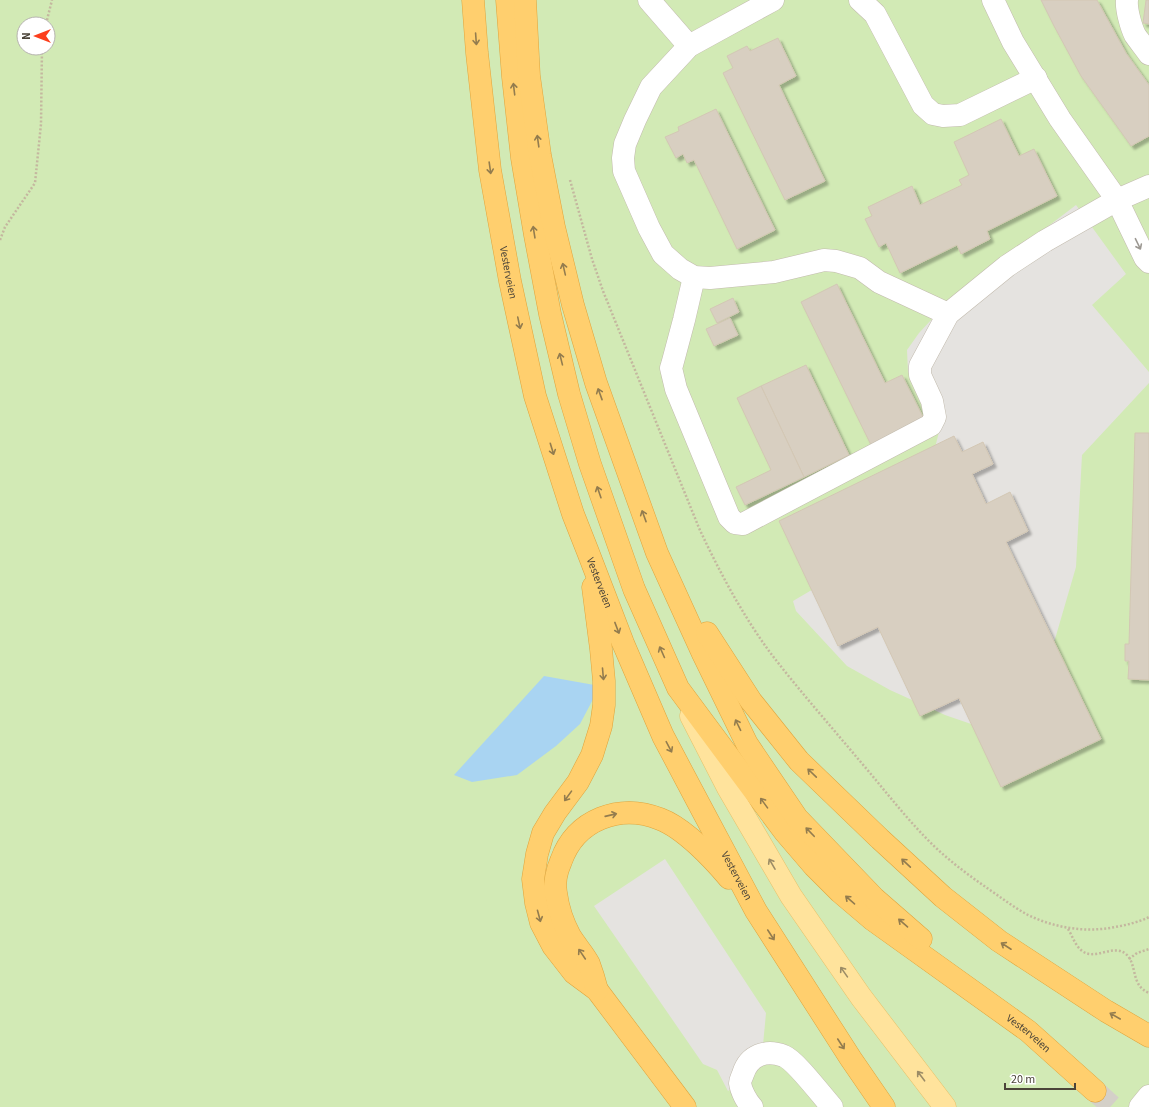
<svg xmlns="http://www.w3.org/2000/svg" width="1149" height="1107" font-family="'Source Sans 3',sans-serif">
	<defs>
		<filter id="shadow"><feDropShadow dx="3.5" dy="3.5" stdDeviation="1" flood-color="#0004"/></filter>
	</defs>
	<rect width="100%" height="100%" fill="#f6f3ec"/>
	<path fill="#d2eab5" fill-rule="evenodd" d="M 0,0 L 1149,0 L 1149,1107 L 0,1107 ZM 24,24 L 48,24 L 48,48 L 24,48 Z"/>
	<g fill="#e5e3e0">
		<path d="M 1076,205 L 1126,274 L 1092,305 L 1149,372 L 1149,383 L 1082,455 L 1076,567 L 1046,670 L 1006,736 L 945,715 L 890,690 L 847,666 L 796,611 L 793,601 L 866,558 L 919,511 L 940,428 L 924,405 L 908,372 L 907,350 L 919,333 L 946,304 Z"/>
		<path d="M 665,859 L 766,1013 L 763,1045 L 740,1082 L 728,1091 L 717,1070 L 703,1064 L 594,906 Z"/>
	</g>
	<path fill="#a9d4f2" d="M 544,676 L 600,686 L 580,724 L 556,746 L 517,775 L 472,782 L 454,775 Z"/>
	<g fill="#d8cfc1" stroke="#d3c7b4" filter="url(#shadow)">
		<path d="M 1041,0 L 1097,0 L 1126,53 L 1149,85 L 1149,136 L 1131,146 L 1081,76 L 1054,26 Z"/>
		<path d="M 1146,0 L 1149,0 L 1149,24 L 1143,23 Z"/>
		<path d="M 778,38 L 796,76 L 779,85 L 825,181 L 785,200 L 723,73 L 733,68 L 727,56 L 747,46 L 750,51 Z"/>
		<path d="M 716,109 L 775,230 L 737,249 L 694,160 L 687,163 L 683,154 L 676,158 L 665,137 L 679,131 L 678,127 Z"/>
		<path d="M 1001,119 L 1019,156 L 1034,149 L 1057,196 L 987,231 L 990,239 L 961,254 L 957,245 L 900,273 L 886,243 L 879,247 L 865,219 L 872,216 L 868,207 L 912,186 L 920,205 L 962,185 L 959,180 L 969,175 L 954,142 Z"/>
		<path d="M 837,284 L 885,383 L 902,375 L 924,419 L 871,445 L 801,302 Z"/>
		<path d="M 733,298 L 739,312 L 717,323 L 710,309 Z"/>
		<path d="M 730,318 L 738,335 L 714,346 L 706,329 Z"/>
		<path d="M 806,365 L 849,455 L 804,477 L 761,386 Z"/>
		<path d="M 761,386 L 804,477 L 745,505 L 736,487 L 771,470 L 737,398 Z"/>
		<path d="M 1135,433 L 1149,433 L 1149,680 L 1128,679 L 1129,661 L 1125,661 L 1125,644 L 1129,644 Z"/>
		<path d="M 954,436 L 962,452 L 983,442 L 993,464 L 972,474 L 986,504 L 1010,492 L 1028,531 L 1006,542 L 1101,739 L 1001,787 L 959,698 L 920,716 L 878,627 L 838,646 L 779,521 Z"/>
	</g>
	<g fill="none" stroke-linecap="round" stroke-linejoin="round">
		<path stroke="#d4d0c8" stroke-width="22" stroke-dasharray="22 11" stroke-linecap="butt" d="M 1095,1091 L 1113,1107"/>
		<defs>
			<g id="minor">
				<path d="M 649,0 L 689,46"/>
				<path d="M 773,0 L 689,46 L 651,87 L 635,120 L 625,144 L 623,158 L 624,171 L 649,228 L 663,254 L 680,269 L 694,277 L 710,278 L 774,272 L 824,260 L 836,261 L 860,268 L 879,282 L 948,314"/>
				<path d="M 860,0 L 875,14 L 923,105 L 933,114 L 943,116 L 960,115 L 1036,78"/>
				<path d="M 993,0 L 1013,42 L 1060,119 L 1117,200 L 1145,258 L 1149,262"/>
				<path d="M 1127,0 C 1126,9 1131,27 1135,35 C 1139,41 1145,48 1149,54"/>
				<path d="M 694,277 L 684,320 L 672,365 L 671,368 L 676,389 L 729,517 L 735,523 L 743,524 L 931,425 L 935,417 L 932,401 L 920,375 L 920,366 L 948,314 L 1007,266 L 1045,241 L 1117,200 L 1149,186"/>
				<path d="M 752,1107 C 747,1102 741,1091 740,1083 C 740,1080 742,1077 743,1074 C 749,1055 766,1049 784,1056 C 796,1061 822,1096 832,1107"/>
				<path d="M 1140,1107 L 1149,1096"/>
			</g>
			<path id="major" d="M 691,716 L 728,788 L 791,896 L 861,997 L 945,1107"/>
			<g id="highway">
				<path id="s1" d="M 473,0 L 477,53 L 490,170 L 510,281 L 535,396 L 573,514 L 588,552 L 623,643 L 663,736 L 699,804 L 756,911 L 851,1059 L 884,1107"/>
				<path id="s2" d="M 507,0 L 513,77 L 522,158 L 535,235 L 550,314 L 569,394 L 590,464 L 634,589 L 678,688 L 784,831 L 814,866 L 840,892 L 873,920 L 1028,1031 L 1095,1091"/>
				<path d="M 525,0 L 529,76 L 540,155 L 554,227 L 573,305 L 596,383 L 657,553 L 703,654 L 747,744 L 797,818 L 874,898 L 921,939"/>
				<path d="M 593,587 L 601,649 L 604,681 L 604,705 L 601,726 L 592,755 L 578,782 L 555,813 L 543,833 L 537,854 L 533,879 L 536,903 L 541,923 L 553,946 L 574,973 L 597,990 L 685,1107"/>
				<path d="M 707,633 L 751,701 L 799,761 L 880,839 L 943,897 L 999,941 L 1106,1011 L 1149,1036"/>
				<path d="M 597,990 C 595,982 592,972 589,964 C 584,954 576,946 570,936 C 563,923 558,908 556,893 C 554,883 557,870 561,861 C 576,819 620,803 660,819 C 684,828 713,859 729,878"/>
			</g>
		</defs>
		<use href="#minor" stroke="#c2bbae" stroke-width="23"/>
		<use href="#major" stroke="#e6c16a" stroke-width="23"/>
		<use href="#highway" stroke="#e0a43c" stroke-width="23"/>
		<g stroke="#c4b79f" stroke-width="2.5" stroke-dasharray="2 2" stroke-linecap="butt">
			<path d="M 46,24 L 52,0"/>
			<path d="M 570,180 L 592,259 L 603,291 L 699,528 C 718,569 742,614 769,651 C 797,688 829,724 859,760 C 884,789 907,820 935,847 C 952,863 971,877 990,890 C 1003,899 1015,908 1028,915 C 1055,928 1086,933 1115,927 C 1127,925 1139,922 1149,917"/>
			<path d="M 0,240 L 5,227 L 35,183 L 41,124 L 42,48"/>
			<path d="M 1068,929 C 1072,935 1075,945 1081,950 C 1094,962 1113,943 1126,954 C 1138,965 1130,985 1149,993"/>
			<path d="M 1129,959 L 1137,953 L 1149,949"/>
		</g>
		<use href="#minor" stroke="#fff" stroke-width="22"/>
		<use href="#major" stroke="#ffe39c" stroke-width="22"/>
		<use href="#highway" stroke="#ffcf6e" stroke-width="22"/>
	</g>
	<defs><path id="oneway-shaft" d="M-6 0H5M1.5-3L5.5 0L1.5 3" fill="none" stroke-width="1.6" stroke-linecap="round" stroke-linejoin="round"/></defs>
	<g stroke="#937c4e">
		<use href="#oneway-shaft" transform="translate(476 39) rotate(86)"/>
		<use href="#oneway-shaft" transform="translate(514 89) rotate(-97)"/>
		<use href="#oneway-shaft" transform="translate(538 141) rotate(-98)"/>
		<use href="#oneway-shaft" transform="translate(490 168) rotate(82)"/>
		<use href="#oneway-shaft" transform="translate(534 232) rotate(-99)"/>
		<use href="#oneway-shaft" transform="translate(564 269) rotate(-103)"/>
		<use href="#oneway-shaft" transform="translate(519 323) rotate(78)"/>
		<use href="#oneway-shaft" transform="translate(561 359) rotate(-104)"/>
		<use href="#oneway-shaft" transform="translate(600 394) rotate(-110)"/>
		<use href="#oneway-shaft" transform="translate(552 449) rotate(73)"/>
		<use href="#oneway-shaft" transform="translate(599 492) rotate(-109)"/>
		<use href="#oneway-shaft" transform="translate(644 516) rotate(-110)"/>
		<use href="#oneway-shaft" transform="translate(617 628) rotate(69)"/>
		<use href="#oneway-shaft" transform="translate(662 652) rotate(-114)"/>
		<use href="#oneway-shaft" transform="translate(603 674) rotate(85)"/>
		<use href="#oneway-shaft" transform="translate(738 725) rotate(-116)"/>
		<use href="#oneway-shaft" transform="translate(669 747) rotate(62)"/>
		<use href="#oneway-shaft" transform="translate(812 773) rotate(-136)"/>
		<use href="#oneway-shaft" transform="translate(568 796) rotate(126)"/>
		<use href="#oneway-shaft" transform="translate(764 803) rotate(-126)"/>
		<use href="#oneway-shaft" transform="translate(611 815) rotate(-13)"/>
		<use href="#oneway-shaft" transform="translate(810 832) rotate(-134)"/>
		<use href="#oneway-shaft" transform="translate(906 863) rotate(-137)"/>
		<use href="#oneway-shaft" transform="translate(850 900) rotate(-139)"/>
		<use href="#oneway-shaft" transform="translate(539 916) rotate(75)"/>
		<use href="#oneway-shaft" transform="translate(903 923) rotate(-139)"/>
		<use href="#oneway-shaft" transform="translate(771 935) rotate(57)"/>
		<use href="#oneway-shaft" transform="translate(1006 946) rotate(-147)"/>
		<use href="#oneway-shaft" transform="translate(582 954) rotate(-124)"/>
		<use href="#oneway-shaft" transform="translate(1115 1016) rotate(-150)"/>
		<use href="#oneway-shaft" transform="translate(841 1044) rotate(57)"/>
	</g>
	<use stroke="#9c9892" href="#oneway-shaft" transform="translate(1138 244) rotate(64)"/>
	<g stroke="#9c8c66">
		<use href="#oneway-shaft" transform="translate(772 864) rotate(-120)"/>
		<use href="#oneway-shaft" transform="translate(844 972) rotate(-125)"/>
		<use href="#oneway-shaft" transform="translate(921 1076) rotate(-127)"/>
	</g>
	<g text-anchor="middle" stroke-width="4" stroke-linejoin="round" paint-order="stroke">
		<g font-size="11" fill="#4b4439" stroke="#fff">
			<text dy="4" stroke="none"><textPath href="#s1" startOffset="275">Vesterveien</textPath></text>
			<text dy="4" stroke="none"><textPath href="#s1" startOffset="599">Vesterveien</textPath></text>
			<text dy="4" stroke="none"><textPath href="#s1" startOffset="923">Vesterveien</textPath></text>
			<text dy="4" stroke="none"><textPath href="#s2" startOffset="1210">Vesterveien</textPath></text>
		</g>
	</g>
	<g transform="translate(36 36) rotate(270)"><circle r="19" fill="#ffffff" stroke="#b7b4b0"/>
	<path d="M0-3L7 15L0 10L-7 15Z" fill="#fc3f1d"/>
	<text y="-6" font-size="11" font-weight="bold" text-anchor="middle" fill="#4b4439">N</text>
	</g>
	<path d="M1005 1083v6h70v-6" fill="none" stroke="#4b4439" stroke-width="2"/>
	<text x="1011" y="1083" font-size="12" fill="#4b4439" stroke="#ffffff" stroke-width="3" paint-order="stroke">20 m</text>
</svg>
